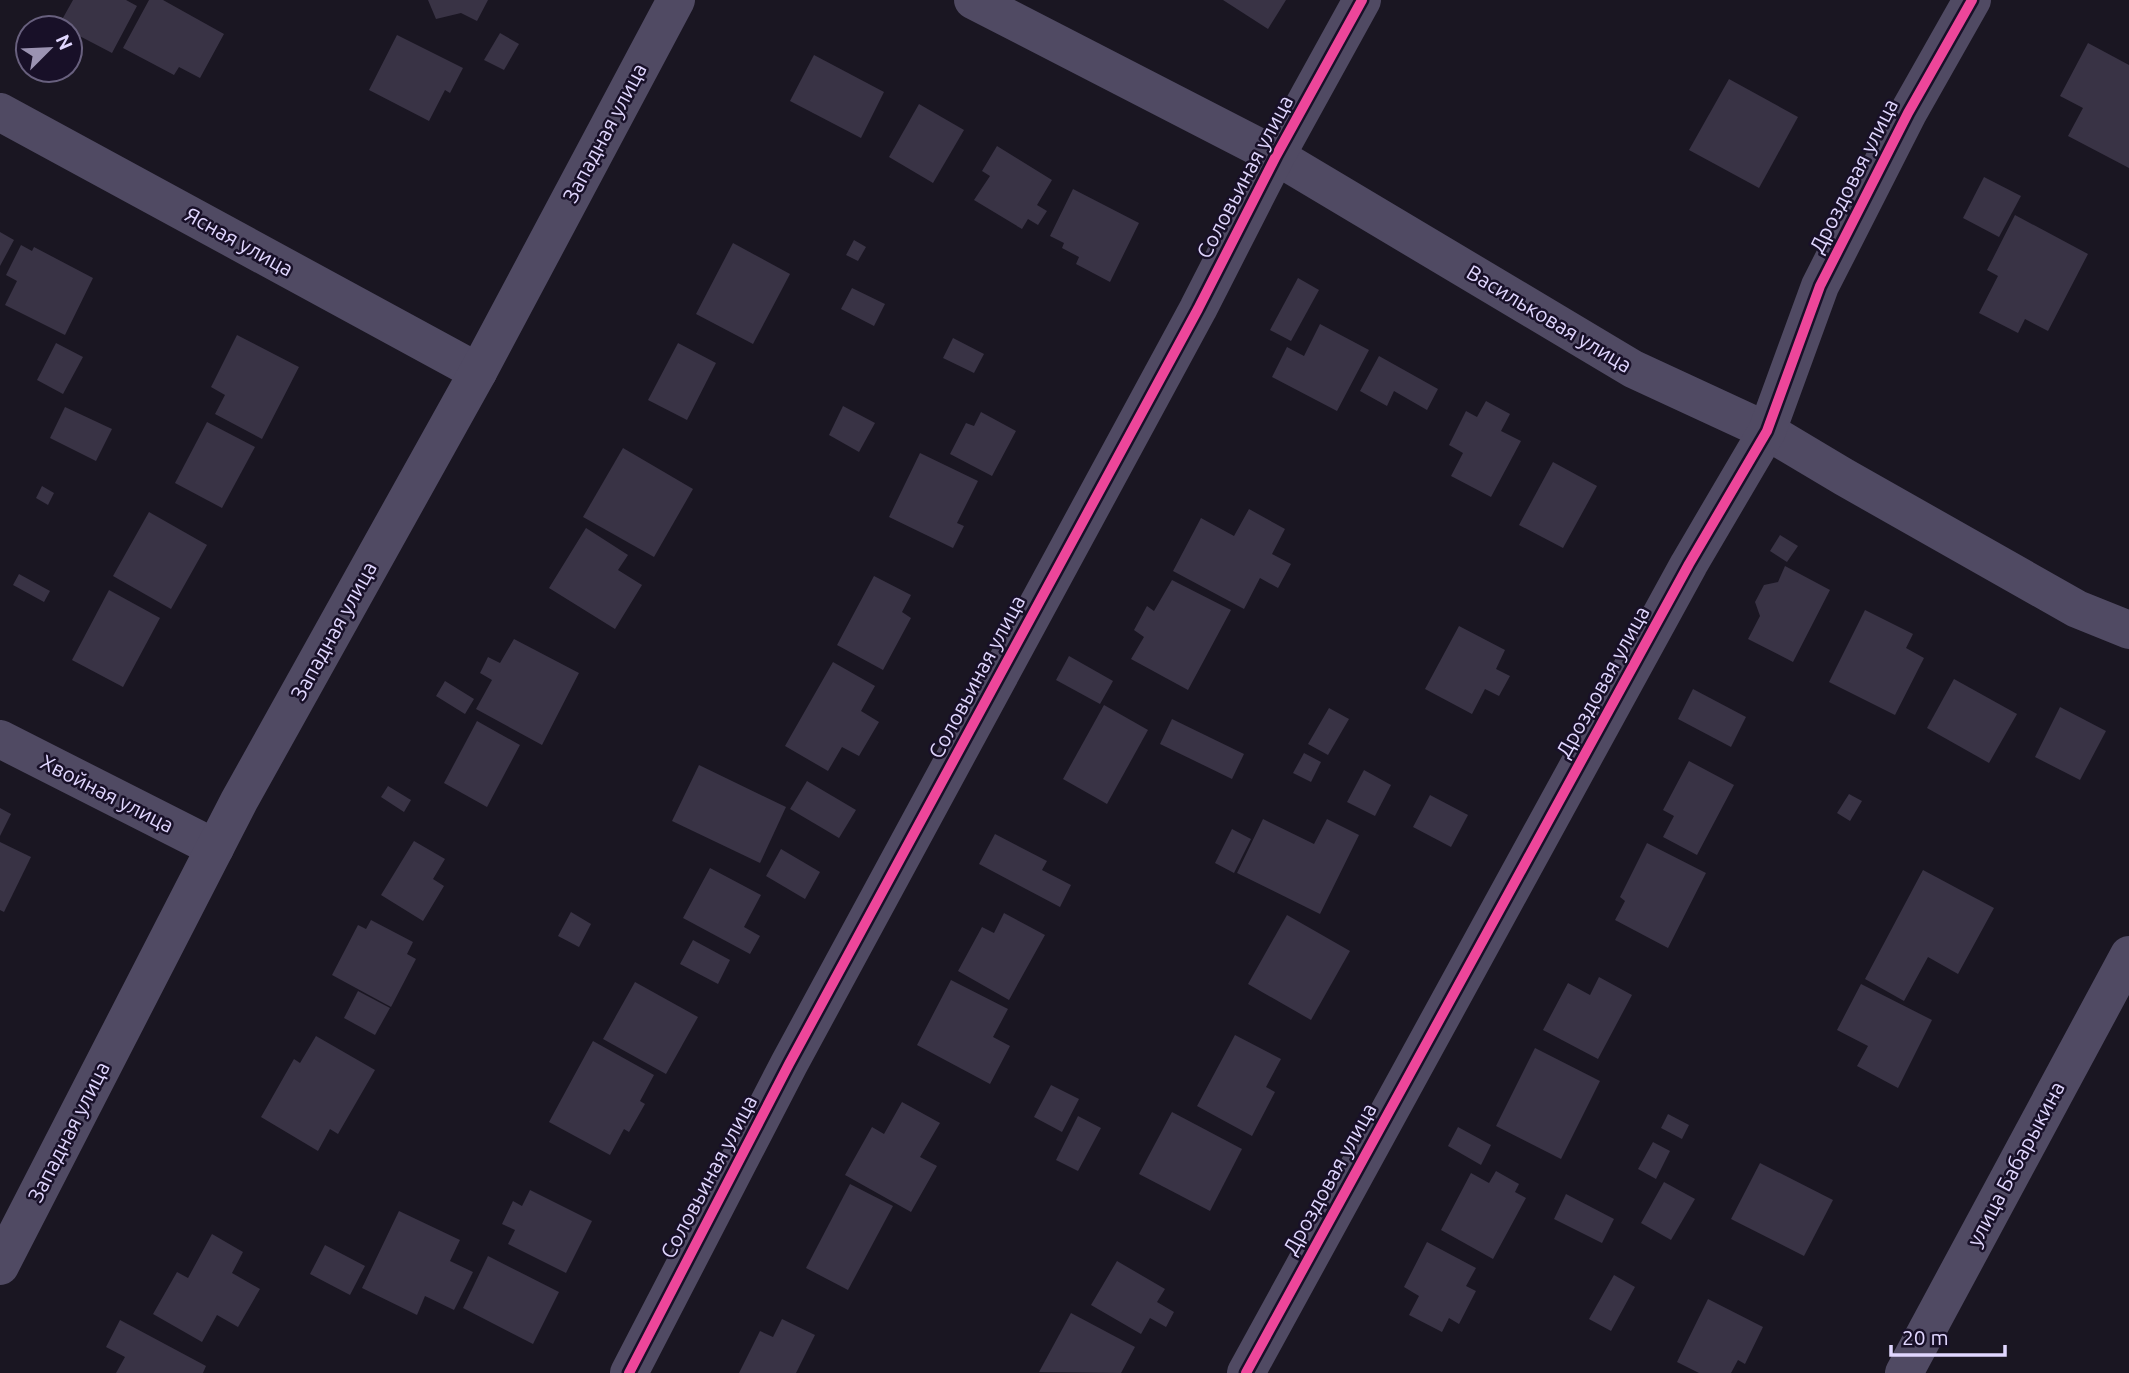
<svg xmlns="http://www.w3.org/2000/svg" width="2129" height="1373" font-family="Ubuntu,sans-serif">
	<rect width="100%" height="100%" fill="#1a1622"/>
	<g fill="#393345">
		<path d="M 73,0 L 126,0 L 137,6 L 112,53 L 70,31 L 70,28 L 59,25 Z"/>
		<path d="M 149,0 L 163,0 L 224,34 L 200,78 L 179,67 L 174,75 L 123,48 Z"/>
		<path d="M 428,0 L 488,0 L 477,21 L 461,13 L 436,19 Z"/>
		<path d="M 1223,0 L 1286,0 L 1268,29 Z"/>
		<path d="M 500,33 L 519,44 L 504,70 L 484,60 Z"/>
		<path d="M 397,35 L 463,68 L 450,93 L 445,90 L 429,121 L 369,90 Z"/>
		<path d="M 2088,43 L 2129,65 L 2129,168 L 2068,136 L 2083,108 L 2060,96 Z"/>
		<path d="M 814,55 L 884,92 L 861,138 L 790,101 Z"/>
		<path d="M 1729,79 L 1798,117 L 1759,188 L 1689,150 Z"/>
		<path d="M 919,104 L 964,130 L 933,183 L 889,157 Z"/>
		<path d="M 997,146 L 1052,180 L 1037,205 L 1047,211 L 1038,225 L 1028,219 L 1022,229 L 974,200 L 990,176 L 982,171 Z"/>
		<path d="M 1984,177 L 2021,196 L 1999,237 L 1963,218 Z"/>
		<path d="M 1073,189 L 1139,223 L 1110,282 L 1076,264 L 1079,257 L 1062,248 L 1064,243 L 1050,236 Z"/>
		<path d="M 2015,215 L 2088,254 L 2048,331 L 2025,319 L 2018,333 L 1979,313 L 1998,276 L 1987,270 Z"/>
		<path d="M 0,232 L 14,240 L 0,266 Z"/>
		<path d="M 854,240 L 866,247 L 858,261 L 846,255 Z"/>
		<path d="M 733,243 L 790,274 L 753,344 L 696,314 Z"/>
		<path d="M 21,245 L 32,251 L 34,247 L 93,278 L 65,335 L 5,305 L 17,281 L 6,275 Z"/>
		<path d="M 1298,278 L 1319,290 L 1291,341 L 1270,330 Z"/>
		<path d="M 852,288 L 885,304 L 874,326 L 841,309 Z"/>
		<path d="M 1320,324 L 1369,350 L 1337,411 L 1272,377 L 1287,347 L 1304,356 Z"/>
		<path d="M 237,335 L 299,367 L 262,439 L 215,414 L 225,395 L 211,387 Z"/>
		<path d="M 953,338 L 984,354 L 974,373 L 943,358 Z"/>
		<path d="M 56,343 L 83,357 L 63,394 L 37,380 Z"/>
		<path d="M 678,343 L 716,363 L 687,420 L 648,400 Z"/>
		<path d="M 1379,356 L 1438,389 L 1427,410 L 1394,391 L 1387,406 L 1360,391 Z"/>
		<path d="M 1486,401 L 1510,414 L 1501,431 L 1521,441 L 1491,497 L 1451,476 L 1463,453 L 1449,445 L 1466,411 L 1477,417 Z"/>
		<path d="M 843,406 L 875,423 L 859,452 L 829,435 Z"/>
		<path d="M 65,407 L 112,429 L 96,461 L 50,438 Z"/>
		<path d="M 981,412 L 1016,431 L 992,476 L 950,454 L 966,423 L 974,426 Z"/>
		<path d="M 207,422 L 255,447 L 222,508 L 175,483 Z"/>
		<path d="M 623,448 L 693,489 L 654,557 L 583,517 Z"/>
		<path d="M 920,453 L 978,481 L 957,523 L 964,526 L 953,548 L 889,517 Z"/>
		<path d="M 1553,462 L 1597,486 L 1563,548 L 1519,525 Z"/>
		<path d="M 42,486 L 54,493 L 48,505 L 36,498 Z"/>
		<path d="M 1249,509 L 1285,529 L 1272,554 L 1291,564 L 1278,588 L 1260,578 L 1244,609 L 1173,571 L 1201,518 L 1234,536 Z"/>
		<path d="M 149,512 L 207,545 L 171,609 L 113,576 Z"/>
		<path d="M 586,528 L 628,555 L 618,570 L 642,585 L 615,629 L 549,588 Z"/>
		<path d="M 1780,535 L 1798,546 L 1787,562 L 1770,551 Z"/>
		<path d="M 1785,566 L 1830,590 L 1793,662 L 1748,639 L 1760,616 L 1755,602 L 1764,585 L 1778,582 Z"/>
		<path d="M 19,574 L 50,591 L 44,602 L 13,585 Z"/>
		<path d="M 874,576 L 911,595 L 902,612 L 911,618 L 883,670 L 837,645 Z"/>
		<path d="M 1172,580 L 1231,610 L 1188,690 L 1131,659 L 1144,637 L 1134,630 L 1147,606 L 1154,611 Z"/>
		<path d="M 109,590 L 160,618 L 123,687 L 72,660 Z"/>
		<path d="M 1865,610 L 1913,634 L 1906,648 L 1924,658 L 1895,715 L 1829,682 Z"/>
		<path d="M 1459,626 L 1505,650 L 1496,669 L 1510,676 L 1499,696 L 1485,689 L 1472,714 L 1425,689 Z"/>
		<path d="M 514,639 L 579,673 L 542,745 L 476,709 L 492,680 L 480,673 L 488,657 L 500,663 Z"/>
		<path d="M 1069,656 L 1113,681 L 1100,704 L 1056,680 Z"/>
		<path d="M 833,662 L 875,686 L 861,711 L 879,722 L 859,756 L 842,747 L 828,771 L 785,746 Z"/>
		<path d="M 1954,679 L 2017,714 L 1989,763 L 1927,728 Z"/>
		<path d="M 445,681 L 474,699 L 465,714 L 436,696 Z"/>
		<path d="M 1693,689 L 1746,717 L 1731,747 L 1678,719 Z"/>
		<path d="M 1104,705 L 1148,730 L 1107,804 L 1063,779 Z"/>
		<path d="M 2060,707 L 2106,731 L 2080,780 L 2035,757 Z"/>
		<path d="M 1329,708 L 1349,719 L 1328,755 L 1308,744 Z"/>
		<path d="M 1172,719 L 1244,754 L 1232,779 L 1160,744 Z"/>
		<path d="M 477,721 L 520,745 L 487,807 L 444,783 Z"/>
		<path d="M 1304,753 L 1321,762 L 1311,782 L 1293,773 Z"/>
		<path d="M 1689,761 L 1734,785 L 1697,855 L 1663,837 L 1674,816 L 1663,810 Z"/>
		<path d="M 699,765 L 786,807 L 760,863 L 672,821 Z"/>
		<path d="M 1364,770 L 1391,785 L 1375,816 L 1347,802 Z"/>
		<path d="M 807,781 L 856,810 L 839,838 L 790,809 Z"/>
		<path d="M 388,786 L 411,800 L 404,812 L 381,797 Z"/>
		<path d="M 1849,794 L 1862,801 L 1850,821 L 1837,813 Z"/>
		<path d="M 1430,795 L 1468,815 L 1451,847 L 1413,827 Z"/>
		<path d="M 0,808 L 11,814 L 0,836 Z"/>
		<path d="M 1263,819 L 1314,844 L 1327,819 L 1359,835 L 1320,914 L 1237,873 Z"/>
		<path d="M 1232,829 L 1251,839 L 1234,873 L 1215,863 Z"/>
		<path d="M 995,834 L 1047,861 L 1042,870 L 1071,885 L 1060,907 L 979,864 Z"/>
		<path d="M 414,841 L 445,859 L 433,879 L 444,886 L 423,921 L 381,895 Z"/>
		<path d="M 0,842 L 31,857 L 4,912 L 0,910 Z"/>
		<path d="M 1647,843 L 1706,873 L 1668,948 L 1615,920 L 1625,901 L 1620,897 Z"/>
		<path d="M 781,849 L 820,872 L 805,899 L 766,876 Z"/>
		<path d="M 710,868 L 761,895 L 744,927 L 760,936 L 750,954 L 683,918 Z"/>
		<path d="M 1923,870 L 1994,908 L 1958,974 L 1928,957 L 1904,1001 L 1865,979 Z"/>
		<path d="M 571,912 L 591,924 L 579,947 L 558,936 Z"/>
		<path d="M 1004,913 L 1045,935 L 1009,1000 L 958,971 L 982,927 L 994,933 Z"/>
		<path d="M 1287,915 L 1350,951 L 1311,1020 L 1248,984 Z"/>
		<path d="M 371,920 L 413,942 L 407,954 L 416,959 L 391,1007 L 332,975 L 358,925 L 366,929 Z"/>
		<path d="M 693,940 L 730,960 L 718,984 L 680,964 Z"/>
		<path d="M 1599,977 L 1632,995 L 1598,1059 L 1543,1030 L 1568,983 L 1590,995 Z"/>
		<path d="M 951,980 L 1008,1009 L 993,1037 L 1010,1046 L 990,1084 L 917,1045 Z"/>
		<path d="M 635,982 L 698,1017 L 666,1074 L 603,1039 Z"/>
		<path d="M 1861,984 L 1932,1020 L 1898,1088 L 1857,1066 L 1868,1046 L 1837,1030 Z"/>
		<path d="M 358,991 L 390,1008 L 375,1035 L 344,1018 Z"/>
		<path d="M 1235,1035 L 1281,1059 L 1266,1087 L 1275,1092 L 1252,1136 L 1197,1106 Z"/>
		<path d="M 316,1036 L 375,1070 L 338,1134 L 330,1129 L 318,1151 L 261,1117 L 294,1059 L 300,1063 Z"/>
		<path d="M 593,1041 L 654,1075 L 640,1101 L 645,1104 L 629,1132 L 624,1129 L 610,1155 L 549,1122 Z"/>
		<path d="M 1535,1048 L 1600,1081 L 1561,1159 L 1496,1126 Z"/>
		<path d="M 1051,1085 L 1079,1099 L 1062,1132 L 1034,1117 Z"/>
		<path d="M 902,1102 L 940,1123 L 920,1157 L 937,1166 L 911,1212 L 845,1175 L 872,1127 L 884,1134 Z"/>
		<path d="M 1172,1112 L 1242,1149 L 1210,1211 L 1139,1174 Z"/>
		<path d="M 1668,1114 L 1689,1125 L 1682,1139 L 1661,1128 Z"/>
		<path d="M 1078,1116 L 1101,1128 L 1078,1171 L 1056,1160 Z"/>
		<path d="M 1458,1127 L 1491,1145 L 1481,1165 L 1448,1146 Z"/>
		<path d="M 1653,1142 L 1670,1151 L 1656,1179 L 1638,1169 Z"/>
		<path d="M 1760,1163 L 1833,1200 L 1804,1256 L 1731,1219 Z"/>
		<path d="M 1496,1171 L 1519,1184 L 1515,1192 L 1526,1198 L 1493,1259 L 1441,1230 L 1471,1173 L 1489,1183 Z"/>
		<path d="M 1664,1182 L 1695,1199 L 1671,1240 L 1641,1223 Z"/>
		<path d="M 850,1184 L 893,1206 L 848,1290 L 806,1268 Z"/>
		<path d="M 530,1190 L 592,1221 L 566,1273 L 508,1244 L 515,1230 L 502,1224 L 513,1201 L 522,1206 Z"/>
		<path d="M 1566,1194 L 1614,1219 L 1602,1243 L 1554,1219 Z"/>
		<path d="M 399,1211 L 460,1240 L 450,1261 L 473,1272 L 454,1310 L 425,1296 L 417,1315 L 362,1288 Z"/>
		<path d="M 212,1234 L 243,1252 L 232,1273 L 260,1289 L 238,1327 L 217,1315 L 202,1342 L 153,1314 L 177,1272 L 188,1278 Z"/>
		<path d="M 1427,1242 L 1476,1268 L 1466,1286 L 1476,1291 L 1459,1324 L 1449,1318 L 1442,1332 L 1409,1315 L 1419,1296 L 1404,1287 Z"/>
		<path d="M 325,1245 L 365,1266 L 350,1295 L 310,1274 Z"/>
		<path d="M 488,1256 L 559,1292 L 533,1344 L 463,1308 Z"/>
		<path d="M 1117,1261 L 1165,1289 L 1157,1302 L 1174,1312 L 1166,1327 L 1150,1318 L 1141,1334 L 1091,1305 Z"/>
		<path d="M 1614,1275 L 1635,1287 L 1611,1331 L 1589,1319 Z"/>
		<path d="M 1708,1299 L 1763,1327 L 1745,1364 L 1738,1360 L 1731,1373 L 1699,1373 L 1677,1362 Z"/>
		<path d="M 1071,1313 L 1135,1347 L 1121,1373 L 1039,1372 Z"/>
		<path d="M 782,1319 L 815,1335 L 796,1373 L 739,1373 L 760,1331 L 773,1337 Z"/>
		<path d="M 120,1320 L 206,1366 L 203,1373 L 116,1373 L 125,1357 L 106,1347 Z"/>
	</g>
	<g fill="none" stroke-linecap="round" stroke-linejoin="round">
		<g stroke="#504a63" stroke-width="38">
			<path d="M 973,0 L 1276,156 L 1633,369 L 1767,431 L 1844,477 L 2077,609 L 2129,630"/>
			<path d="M 0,112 L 478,372"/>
			<path d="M 0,739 L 215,848"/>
			<path d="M 0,1266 L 239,801 L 478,372 L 676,0"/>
			<path d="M 629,1373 L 789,1064 L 1198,309 L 1276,156 L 1362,0"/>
			<path d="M 1246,1373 L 1689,564 L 1767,431 L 1820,286 L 1908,113 L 1972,0"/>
			<path d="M 1904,1373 L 2129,955"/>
		</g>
		<defs>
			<g id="cycleway">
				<path d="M 629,1373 L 789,1064 L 1198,309 L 1276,156 L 1362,0"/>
				<path d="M 1246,1373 L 1689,564 L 1767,431 L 1820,286 L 1908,113 L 1972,0"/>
			</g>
		</defs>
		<use href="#cycleway" stroke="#181028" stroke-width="15"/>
		<use href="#cycleway" stroke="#ed469a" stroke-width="10"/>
	</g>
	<g text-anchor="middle" stroke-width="5" stroke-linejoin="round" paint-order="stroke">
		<g font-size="21" fill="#e1d7ff" stroke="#181028">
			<text transform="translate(605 133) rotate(-62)" y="7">Западная улица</text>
			<text transform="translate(1854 176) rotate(-63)" y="7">Дроздовая улица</text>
			<text transform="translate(1245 177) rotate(-62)" y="7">Соловьиная улица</text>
			<text transform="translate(239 242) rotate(29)" y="7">Ясная улица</text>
			<text transform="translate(1549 319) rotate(31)" y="7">Васильковая улица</text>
			<text transform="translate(334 631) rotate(-61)" y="7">Западная улица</text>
			<text transform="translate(977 677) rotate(-62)" y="7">Соловьиная улица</text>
			<text transform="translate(1603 682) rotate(-61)" y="7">Дроздовая улица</text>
			<text transform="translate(107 794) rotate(27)" y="7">Хвойная улица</text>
			<text transform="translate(69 1132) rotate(-63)" y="7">Западная улица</text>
			<text transform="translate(2016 1164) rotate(-62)" y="7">улица Бабарыкина</text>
			<text transform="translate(709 1177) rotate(-62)" y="7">Соловьиная улица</text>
			<text transform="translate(1330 1179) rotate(-61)" y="7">Дроздовая улица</text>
		</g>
	</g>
	<g transform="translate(49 49) rotate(66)"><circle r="33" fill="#181028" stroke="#68607e" stroke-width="2"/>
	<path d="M0-5L12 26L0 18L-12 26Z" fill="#9b93b2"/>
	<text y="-10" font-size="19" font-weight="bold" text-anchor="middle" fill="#e1d7ff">N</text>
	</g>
	<path d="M1891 1345v10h114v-10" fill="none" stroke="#e1d7ff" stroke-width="3.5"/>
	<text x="1902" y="1345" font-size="21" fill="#e1d7ff" stroke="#181028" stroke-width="5" paint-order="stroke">20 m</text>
</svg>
